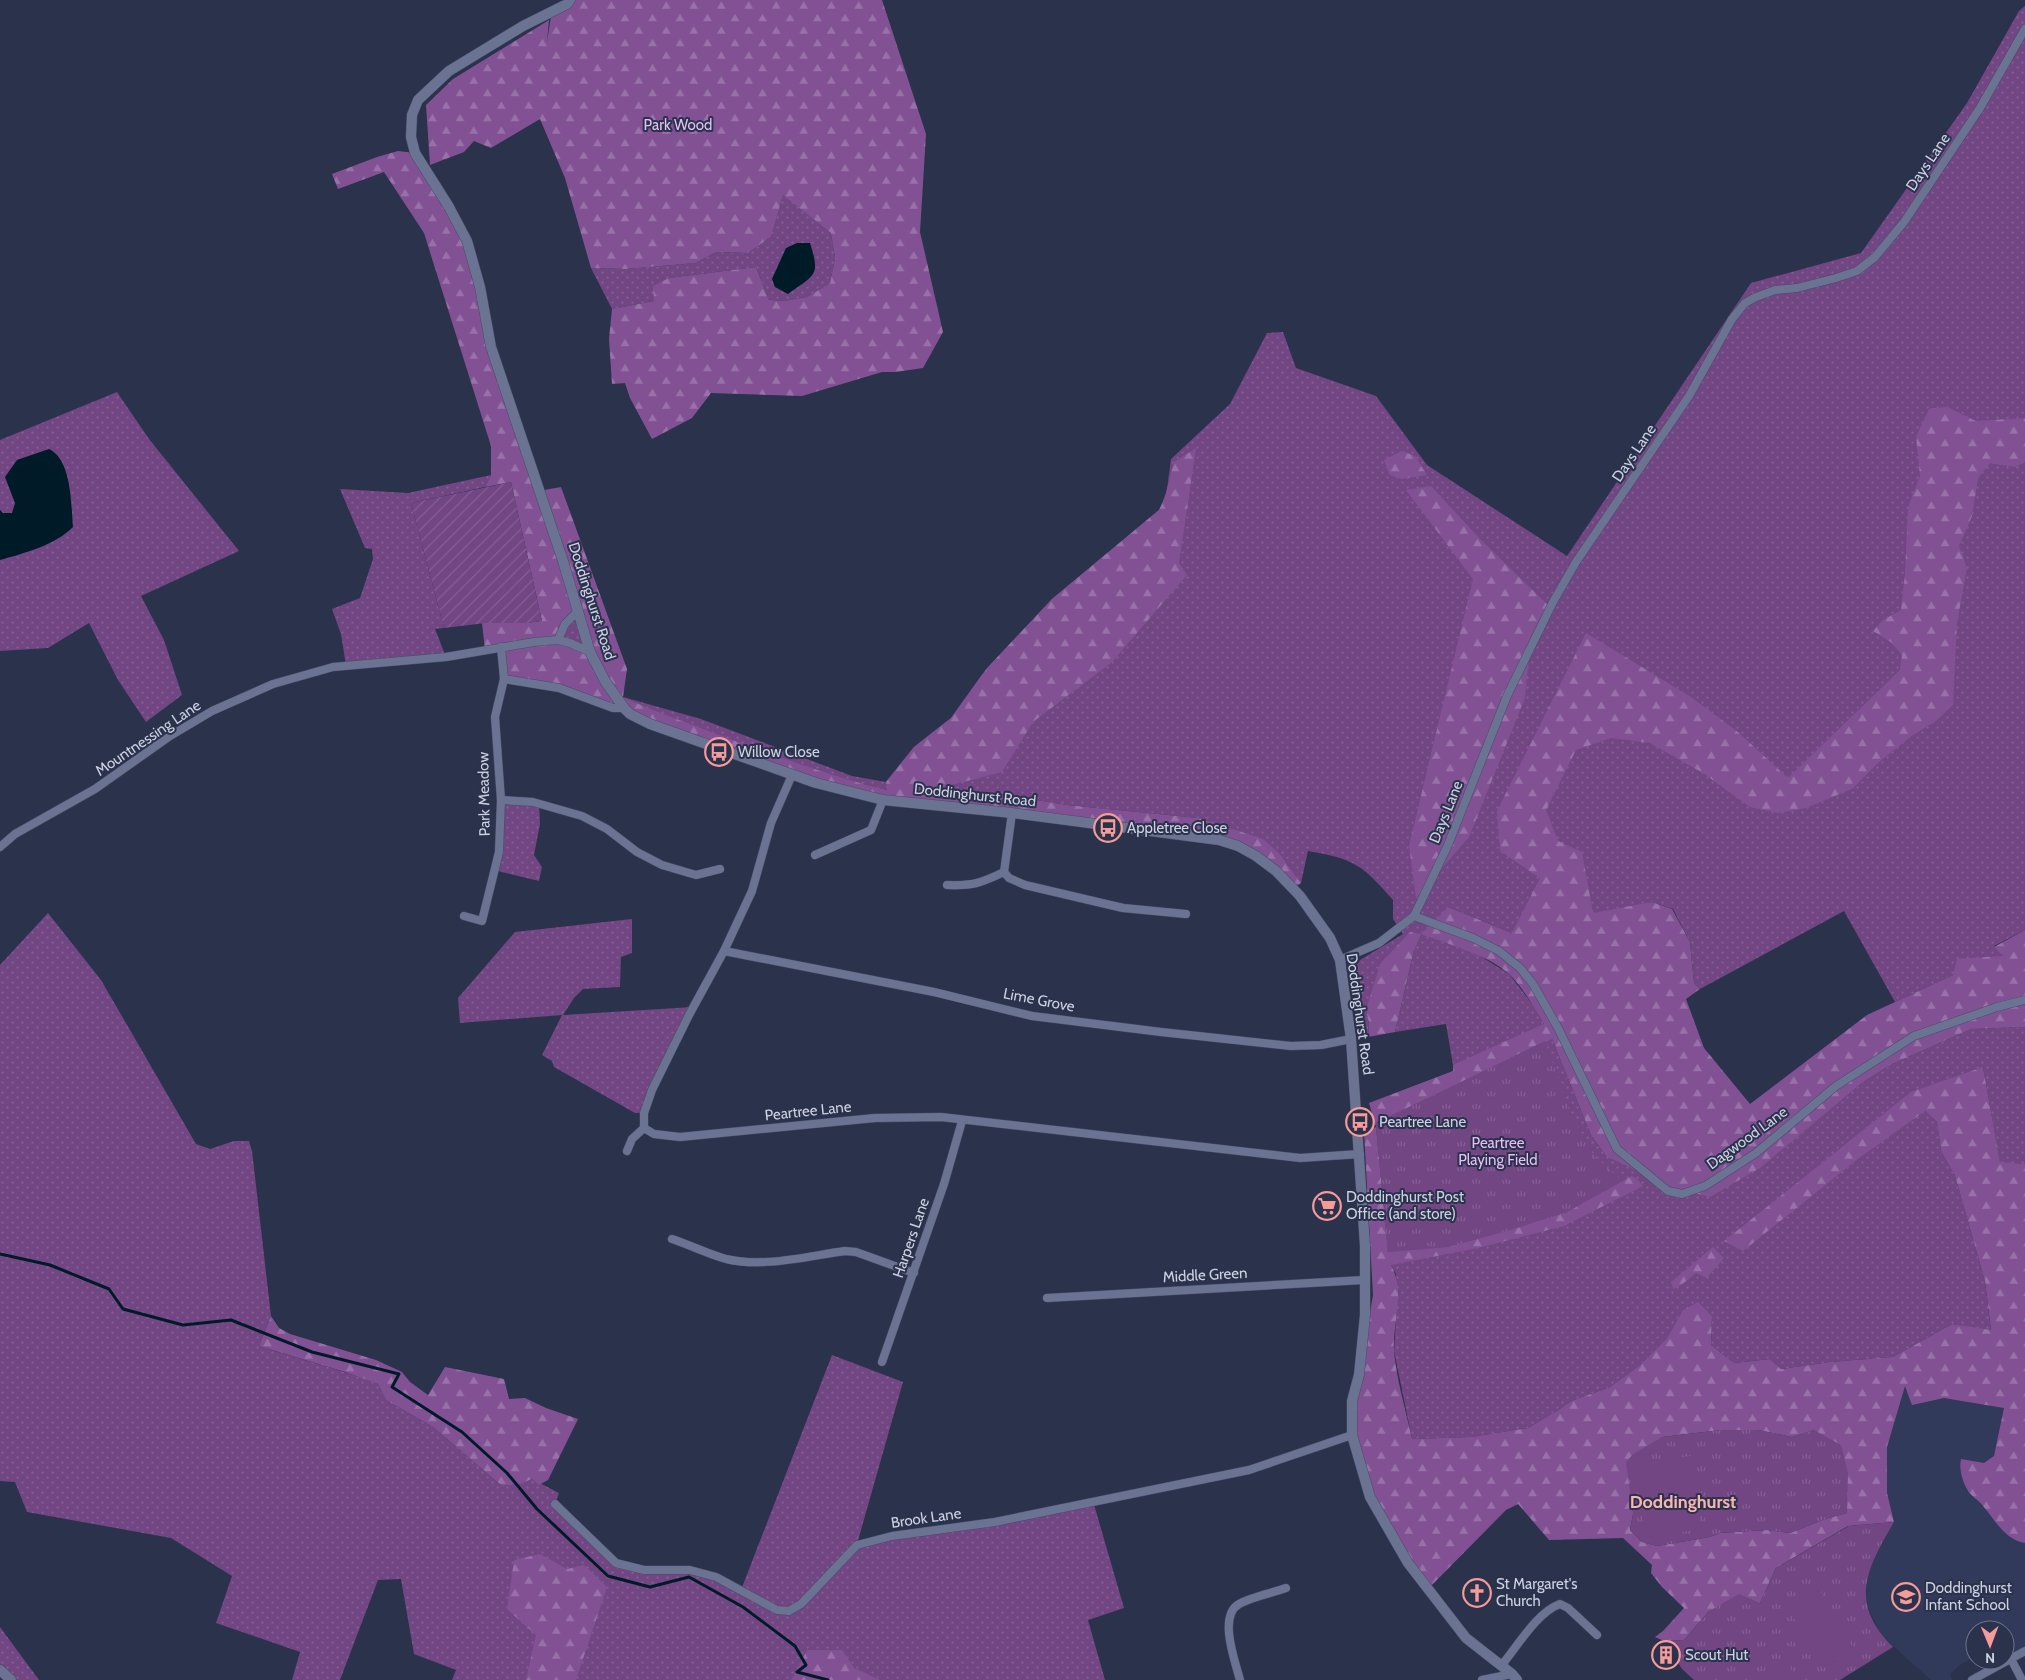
<svg xmlns="http://www.w3.org/2000/svg" width="2025" height="1680" font-family="Cabin,sans-serif">
	<defs>
		<pattern id="grass-dots" width="8" height="8" patternUnits="userSpaceOnUse" patternTransform="scale(1.25)"><rect width="8" height="8" fill="#724583"/><path d="M2 2h.1M6 6h.1" fill="none" stroke="#855f94" stroke-width="1.8" stroke-linecap="round"/></pattern>
		<pattern id="forest-firs" width="22" height="20" patternUnits="userSpaceOnUse" patternTransform="scale(1.25)"><rect width="22" height="20" fill="#825194"/><path d="M5 1l3.5 6h-7zM16 11l3.5 6h-7z" fill="#9871a8"/></pattern>
		<pattern id="park-tufts" width="24" height="20" patternUnits="userSpaceOnUse" patternTransform="scale(1.25)"><rect width="24" height="20" fill="#724583"/><path d="M3 7l-1-3M5 7V3M7 7l1-3M15 17l-1-3M17 17v-4M19 17l1-3" fill="none" stroke="#855f94"/></pattern>
		<pattern id="garden-furrows" width="10" height="10" patternUnits="userSpaceOnUse" patternTransform="scale(1.25)"><rect width="10" height="10" fill="#724583"/><path d="M-1 1l2-2M0 10L10 0M9 11l2-2" fill="none" stroke="#855f94"/></pattern>
	</defs>
	<rect width="100%" height="100%" fill="#2b324c"/>
	<path fill="#323a5b" d="M 1905,1385 L 2006,1398 L 2025,1527 L 2025,1651 L 1994,1669 L 1989,1660 L 2005,1660 L 2005,1630 L 1975,1630 L 1975,1656 L 1960,1665 L 1950,1674 L 1952,1680 L 1931,1680 L 1882,1636 L 1867,1606 L 1866,1579 L 1876,1555 L 1894,1522 L 1887,1493 L 1887,1447 Z"/>
	<g fill="url(#grass-dots)">
		<path d="M 2025,6 L 2025,930 L 1994,946 L 2004,956 L 1953,975 L 1895,1002 L 1844,911 L 1700,989 L 1694,983 L 1690,942 L 1673,909 L 1652,902 L 1522,937 L 1448,907 L 1429,937 L 1477,954 L 1509,974 L 1536,1009 L 1552,1039 L 1591,1135 L 1606,1156 L 1799,1135 L 1862,1083 L 1890,1065 L 1971,1029 L 2025,1027 L 2025,1164 L 2000,1163 L 1983,1067 L 1925,1111 L 1937,1122 L 1941,1151 L 1955,1176 L 1985,1281 L 1991,1331 L 1952,1324 L 1893,1357 L 1830,1362 L 1781,1369 L 1770,1359 L 1734,1363 L 1711,1345 L 1712,1316 L 1682,1311 L 1667,1338 L 1640,1365 L 1610,1387 L 1571,1401 L 1560,1409 L 1528,1428 L 1471,1437 L 1412,1439 L 1394,1351 L 1397,1302 L 1396,1274 L 1391,1265 L 1388,1252 L 1376,1127 L 1404,1090 L 1454,1071 L 1446,1024 L 1395,1032 L 1414,950 L 1366,1010 L 1369,1023 L 1368,1036 L 1363,1031 L 1349,972 L 1360,960 L 1403,934 L 1393,919 L 1393,900 C 1362,865 1355,859 1308,851 L 1301,883 L 1280,854 L 1198,818 L 1067,805 L 993,793 L 911,795 L 887,790 L 850,781 L 801,766 L 656,713 L 623,697 L 701,719 L 852,776 L 886,782 L 914,747 L 951,718 L 981,676 L 1052,599 L 1159,510 L 1166,497 L 1171,459 L 1230,404 L 1267,333 L 1283,332 L 1296,368 L 1376,396 L 1427,465 L 1567,556 L 1751,283 L 1861,253 L 1967,103 L 2019,11 Z"/>
		<path d="M 783,194 L 831,233 L 835,258 L 830,283 L 807,297 L 784,301 L 769,300 L 756,267 L 669,278 L 654,301 L 612,309 L 591,268 L 626,269 L 696,263 L 716,252 L 748,253 L 771,237 Z"/>
		<path d="M 117,392 L 149,439 L 239,551 L 141,596 L 164,640 L 182,695 L 146,722 L 118,680 L 89,623 L 48,648 L 0,651 L 0,440 Z"/>
		<path d="M 491,475 L 485,487 L 411,503 L 444,628 L 435,629 L 446,657 L 346,666 L 341,634 L 332,609 L 360,598 L 373,559 L 372,549 L 365,548 L 340,489 L 408,493 Z"/>
		<path d="M 578,611 L 590,652 L 558,640 Z"/>
		<path d="M 501,800 L 539,803 L 540,824 L 534,855 L 542,867 L 539,881 L 494,870 Z"/>
		<path d="M 48,913 L 101,980 L 196,1144 L 210,1149 L 234,1141 L 249,1141 L 252,1151 L 271,1316 L 259,1346 C 299,1359 339,1369 378,1384 L 386,1400 L 433,1427 L 502,1486 L 521,1484 L 532,1479 L 559,1493 L 555,1504 L 616,1563 L 629,1567 L 690,1570 L 741,1590 L 832,1355 L 903,1382 L 857,1544 L 1093,1501 L 1124,1608 L 1088,1620 L 1105,1680 L 881,1680 L 808,1650 L 791,1680 L 452,1680 L 456,1670 L 414,1654 L 401,1579 L 378,1580 L 340,1680 L 292,1680 L 300,1652 L 216,1623 L 232,1576 L 171,1538 L 27,1512 L 15,1482 L 0,1481 L 0,965 Z"/>
		<path d="M 632,919 L 632,953 L 621,957 L 620,987 L 583,989 L 574,998 L 563,1015 L 693,1007 L 644,1113 L 635,1113 L 554,1067 L 552,1061 L 542,1055 L 562,1015 L 460,1023 L 458,998 L 515,932 Z"/>
		<path d="M 0,1627 L 39,1680 L 11,1680 L 0,1670 Z"/>
	</g>
	<g fill="url(#forest-firs)" fill-rule="evenodd">
		<path d="M 574,0 L 882,0 L 926,134 L 920,232 L 943,332 L 923,368 L 896,372 L 882,372 L 802,396 L 711,393 L 692,418 L 652,439 L 630,398 L 625,383 L 612,384 L 609,339 L 612,309 L 654,301 L 653,286 L 669,278 L 756,267 L 769,300 L 784,301 L 807,297 L 830,283 L 835,258 L 831,233 L 783,195 L 771,237 L 748,253 L 716,252 L 696,263 L 626,269 L 591,268 L 565,178 L 540,119 L 491,148 L 474,141 L 464,152 L 430,165 L 426,105 L 453,79 L 549,20 L 547,42 L 551,16 Z"/>
		<path d="M 398,151 L 415,153 L 467,241 L 491,347 L 544,490 L 561,487 L 627,669 L 623,697 C 657,713 692,724 727,738 C 780,757 832,777 887,790 L 886,782 L 914,747 L 951,718 L 987,668 L 1052,599 L 1159,510 C 1167,495 1169,479 1174,462 L 1196,448 L 1179,563 L 1187,575 L 1111,663 L 1033,722 L 1002,772 L 913,795 L 993,793 L 1067,805 L 1198,818 L 1263,839 L 1280,854 L 1301,883 L 1293,889 L 1238,846 L 883,800 L 816,783 L 559,688 L 504,679 L 501,648 L 485,650 L 482,623 L 527,623 L 542,621 L 511,482 L 485,487 L 491,475 L 491,446 L 424,233 L 384,172 L 338,189 L 332,174 L 377,157 ZM 578,611 L 590,652 L 558,640 Z"/>
		<path d="M 1947,407 L 1976,421 L 2025,418 L 2025,462 L 2015,467 L 1990,463 L 1978,478 L 1972,516 L 1959,546 L 1967,568 L 1957,623 L 1953,705 L 1936,721 L 1913,735 L 1879,762 L 1852,789 L 1806,808 L 1778,813 L 1750,807 L 1703,773 L 1650,743 L 1611,738 L 1576,750 L 1546,810 L 1558,841 L 1582,852 L 1593,913 L 1652,902 L 1672,909 L 1690,942 L 1694,983 L 1700,989 L 1686,999 L 1704,1048 L 1750,1104 L 1867,1015 L 1953,975 L 1957,959 L 2003,956 L 1994,947 L 2025,930 L 2025,1027 L 1971,1029 L 1890,1065 L 1862,1083 L 1760,1168 L 1710,1197 L 1671,1187 L 1606,1156 L 1591,1135 L 1552,1039 L 1377,1122 L 1376,1127 L 1388,1252 L 1448,1247 L 1510,1230 L 1567,1212 L 1632,1176 L 1638,1180 L 1643,1186 L 1564,1226 L 1478,1248 L 1391,1265 C 1406,1291 1392,1324 1394,1352 C 1397,1381 1406,1411 1412,1439 L 1471,1437 L 1528,1428 L 1560,1409 L 1571,1401 L 1610,1387 L 1640,1365 L 1667,1338 L 1682,1311 L 1698,1302 L 1712,1316 L 1711,1345 L 1734,1363 L 1770,1359 L 1781,1369 L 1830,1362 L 1893,1357 L 1952,1324 L 1991,1330 L 1985,1281 L 1955,1176 L 1941,1151 L 1937,1122 L 1925,1111 L 1859,1158 L 1743,1251 L 1724,1241 L 1911,1092 L 1983,1067 L 2000,1162 L 2025,1164 L 2025,1543 C 2005,1540 1995,1520 1983,1506 C 1979,1500 1970,1496 1967,1489 C 1962,1480 1959,1469 1961,1459 L 1984,1463 L 1994,1456 L 2004,1408 L 1944,1398 L 1912,1405 L 1905,1386 L 1887,1447 L 1887,1493 L 1894,1522 L 1848,1526 L 1776,1568 L 1760,1603 L 1709,1611 L 1684,1640 L 1664,1641 L 1655,1637 L 1663,1631 L 1684,1608 L 1662,1587 L 1651,1573 L 1652,1565 L 1623,1538 L 1549,1540 L 1518,1504 L 1506,1510 L 1428,1589 L 1370,1497 L 1352,1435 L 1363,1353 L 1373,1295 L 1364,1132 L 1376,1127 L 1369,1103 L 1453,1071 L 1453,1065 L 1544,1024 C 1536,1010 1521,985 1509,974 C 1487,954 1448,945 1421,934 L 1414,950 L 1395,1032 L 1368,1037 L 1369,1023 L 1366,1010 L 1380,964 L 1410,932 L 1421,934 L 1448,907 L 1512,933 L 1540,878 L 1500,851 L 1497,811 L 1586,633 L 1691,697 L 1738,732 L 1788,778 L 1900,670 L 1902,655 L 1892,643 L 1873,631 L 1883,620 L 1901,610 L 1905,574 L 1908,507 L 1920,476 L 1916,437 L 1929,409 ZM 1721,1430 L 1758,1430 L 1792,1437 L 1814,1430 L 1847,1513 L 1825,1519 L 1790,1533 L 1767,1530 L 1720,1533 L 1710,1537 L 1657,1546 L 1642,1542 L 1630,1530 L 1633,1514 L 1662,1437 Z"/>
		<path d="M 1402,451 L 1415,456 L 1427,475 L 1401,479 L 1390,475 L 1384,460 Z"/>
		<path d="M 1431,486 L 1481,540 L 1549,606 L 1530,644 L 1525,698 L 1469,837 L 1416,898 L 1409,846 L 1473,579 L 1406,490 Z"/>
		<path d="M 1713,1247 L 1724,1258 L 1707,1278 L 1696,1273 L 1680,1286 L 1673,1289 L 1671,1282 Z"/>
		<path d="M 271,1316 L 279,1328 L 290,1334 L 376,1360 L 402,1372 L 410,1382 L 428,1395 L 445,1367 L 504,1379 L 509,1399 L 525,1398 L 546,1408 L 578,1419 L 548,1480 L 539,1485 L 532,1479 L 521,1484 L 502,1486 L 433,1427 L 386,1400 L 378,1384 L 345,1372 L 259,1346 Z"/>
		<path d="M 540,1554 L 567,1569 L 584,1565 L 607,1587 L 576,1680 L 526,1680 L 536,1635 L 507,1609 L 514,1560 Z"/>
		<path d="M 807,1650 L 842,1650 L 854,1668 L 881,1680 L 791,1680 Z"/>
	</g>
	<g fill="url(#park-tufts)">
		<path d="M 1545,1041 L 1573,1118 L 1593,1154 L 1622,1181 L 1567,1212 L 1510,1230 L 1448,1247 L 1388,1252 L 1376,1127 L 1377,1123 Z"/>
		<path d="M 1721,1430 L 1758,1430 L 1792,1437 L 1814,1430 L 1841,1445 L 1848,1472 L 1847,1513 L 1825,1519 L 1790,1533 L 1767,1530 L 1720,1533 L 1710,1537 L 1657,1546 L 1642,1542 L 1630,1530 L 1633,1514 L 1626,1462 L 1633,1454 L 1662,1437 Z"/>
		<path d="M 1894,1522 C 1867,1569 1848,1602 1893,1647 L 1840,1680 L 1694,1680 L 1682,1669 L 1664,1641 L 1684,1640 L 1709,1611 L 1739,1594 L 1760,1603 L 1776,1568 L 1849,1526 Z"/>
	</g>
	<path fill="url(#garden-furrows)" d="M 511,482 L 542,621 L 527,623 L 486,623 L 444,628 L 411,503 Z"/>
	<g fill="#724583">
		<path d="M 1690,1456 L 1701,1529 L 1646,1537 L 1635,1464 Z"/>
		<path d="M 1820,1590 L 1854,1650 L 1822,1668 L 1788,1608 Z"/>
		<path d="M 1786,1660 L 1793,1673 L 1780,1680 L 1764,1680 L 1760,1673 Z"/>
	</g>
	<g fill="#001b28">
		<path d="M 797,243 L 810,243 C 821,277 814,275 788,294 L 775,287 L 772,279 L 786,248 Z"/>
		<path d="M 49,449 C 72,460 71,505 73,527 C 55,545 25,553 0,560 L 0,510 L 3,513 L 12,513 L 15,503 L 5,477 L 17,460 Z"/>
	</g>
	<g fill="none" stroke-linecap="round" stroke-linejoin="round">
		<path stroke="#001b28" stroke-width="3" d="M 0,1254 L 50,1265 L 109,1289 L 123,1309 L 183,1325 L 231,1320 L 312,1352 L 399,1374 L 392,1387 L 462,1432 L 507,1473 L 537,1509 L 608,1576 L 650,1587 L 689,1577 L 743,1607 L 795,1646 L 806,1665 L 797,1672 L 828,1680"/>
		<defs>
			<g id="minor">
				<path d="M 558,640 L 565,624 L 578,611"/>
				<path d="M 504,679 L 559,688 L 613,708 L 624,708"/>
				<path d="M 792,775 L 771,823 L 752,891 L 724,951 L 689,1015 L 652,1090 L 644,1113 L 644,1128 L 654,1134 L 680,1137 L 875,1118 L 941,1117 L 1300,1158 L 1360,1154"/>
				<path d="M 501,800 L 533,802 L 582,816 L 607,829 L 637,852 L 662,865 L 696,875 L 720,869"/>
				<path d="M 1012,813 L 1004,872 L 1009,878 L 1025,885 L 1123,908 L 1186,914"/>
				<path d="M 0,847 L 15,834 L 95,789 L 170,736 L 212,711 L 273,684 L 333,667 L 446,657 L 534,642 L 558,640 L 570,643 L 590,652"/>
				<path d="M 815,855 L 871,830 L 883,800"/>
				<path d="M 947,885 C 973,886 981,883 1004,872"/>
				<path d="M 464,916 L 482,921 L 499,852 L 501,800 L 495,717 L 504,679 L 501,647"/>
				<path d="M 1414,916 L 1473,938 L 1499,951 L 1520,968 L 1533,984 L 1558,1028 L 1617,1149 L 1668,1191 L 1682,1194 L 1705,1186 L 1756,1153 L 1836,1086 L 1914,1036 L 1997,1007 L 2025,1000"/>
				<path d="M 724,951 L 934,992 L 1032,1016 L 1161,1032 L 1291,1046 L 1321,1045 L 1351,1039"/>
				<path d="M 1340,960 L 1379,943 L 1414,916 L 1448,845 L 1507,696 L 1553,602 L 1576,562 L 1689,396 L 1732,319 L 1745,303 L 1756,297 L 1775,290 L 1797,288 L 1836,278 L 1857,271 L 1875,257 L 1904,222 L 1980,108 L 2025,29"/>
				<path d="M 627,1151 L 632,1139 L 644,1128"/>
				<path d="M 672,1239 C 690,1245 708,1254 726,1259 C 763,1268 808,1256 845,1251 L 856,1252 L 914,1273"/>
				<path d="M 1047,1298 L 1364,1280"/>
				<path d="M 882,1362 L 944,1184 L 962,1121"/>
				<path d="M 555,1504 L 616,1563 L 644,1570 L 690,1570 L 716,1577 L 777,1610 L 789,1611 L 801,1604 L 857,1545 L 892,1536 L 995,1522 L 1249,1470 L 1352,1435"/>
				<path d="M 2011,1659 L 2022,1680"/>
				<path d="M 1501,1666 C 1517,1647 1537,1612 1560,1604 L 1568,1608 L 1597,1635"/>
				<path d="M 1240,1680 C 1235,1661 1218,1616 1239,1604 C 1251,1597 1272,1593 1286,1588"/>
				<path d="M 1482,1680 L 1512,1674"/>
				<path d="M 1972,1680 L 2025,1651"/>
			</g>
			<g id="tertiary">
				<path d="M 570,0 L 567,4 L 523,26 L 449,71 L 418,100 L 412,115 L 411,137 L 415,153 L 449,207 L 467,241 L 480,287 L 491,347 L 563,561 L 590,652 L 605,681 L 624,708 L 630,714 L 650,724 L 816,783 L 883,800 L 1012,813 L 1219,840 L 1238,846 L 1256,856 L 1276,871 L 1300,896 L 1330,938 L 1340,960 L 1351,1039 L 1365,1246 L 1365,1315 L 1359,1375 L 1352,1401 L 1352,1435 L 1370,1497 L 1408,1563 L 1466,1638 L 1512,1674 L 1517,1680"/>
				<path d="M 0,1670 L 11,1680"/>
			</g>
		</defs>
		<use href="#minor" stroke="#484d64" stroke-width="9"/>
		<use href="#tertiary" stroke="#484d64" stroke-width="11"/>
		<use href="#minor" stroke="#6b7392" stroke-width="8"/>
		<use href="#tertiary" stroke="#6b7392" stroke-width="10"/>
	</g>
	<defs>
		<symbol id="bus-ring" viewBox="-11 -11 22 22"><circle r="9.5" fill="#2b324c" stroke="#f59b99" stroke-width="1.5"/><path d="M-5-6H5V4H4V6H2V4H-2V6H-4V4H-5ZM-3.5-4V0h7V-4ZM-3.5 1.2v1.5H-2V1.2ZM2 1.2v1.5H3.5V1.2Z" fill="#f59b99"/></symbol>
		<symbol id="supermarket-ring" viewBox="-11 -11 22 22"><circle r="9.5" fill="#2b324c" stroke="#f59b99" stroke-width="1.5"/><path d="M-6-5.5h2.5l.6 2H6L4.5 2H-2.5L-4.4-4H-6ZM-1.5 3.2a1.3 1.3 0 1 0 .1 0ZM3 3.2a1.3 1.3 0 1 0 .1 0Z" fill="#f59b99"/></symbol>
		<symbol id="church-ring" viewBox="-11 -11 22 22"><circle r="9.5" fill="#2b324c" stroke="#f59b99" stroke-width="1.5"/><path d="M-1.2-6h2.4v3.5h3.3v2.4h-3.3V6h-2.4V-.1h-3.3v-2.4h3.3Z" fill="#f59b99"/></symbol>
		<symbol id="school-ring" viewBox="-11 -11 22 22"><circle r="9.5" fill="#2b324c" stroke="#f59b99" stroke-width="1.5"/><path d="M0-5L7-2L0 1L-7-2ZM-4 1L0 2.5L4 1V4Q0 6-4 4Z" fill="#f59b99"/></symbol>
		<symbol id="building-ring" viewBox="-11 -11 22 22"><circle r="9.5" fill="#2b324c" stroke="#f59b99" stroke-width="1.5"/><path d="M-4-6H4V6H1V3H-1V6H-4ZM-2.5-4.3h1.7v1.8h-1.7ZM.8-4.3h1.7v1.8H.8ZM-2.5-1h1.7V.8h-1.7ZM.8-1h1.7V.8H.8Z" fill="#f59b99"/></symbol>
	</defs>
	<g fill-rule="evenodd">
		<use href="#bus-ring" x="703" y="736" width="32" height="32"/>
		<use href="#bus-ring" x="1092" y="812" width="32" height="32"/>
		<use href="#bus-ring" x="1344" y="1106" width="32" height="32"/>
		<use href="#supermarket-ring" x="1311" y="1190" width="32" height="32"/>
		<use href="#church-ring" x="1461" y="1577" width="32" height="32"/>
		<use href="#school-ring" x="1890" y="1581" width="32" height="32"/>
		<use href="#building-ring" x="1650" y="1639" width="32" height="32"/>
	</g>
	<g text-anchor="middle" stroke-width="4" stroke-linejoin="round" paint-order="stroke">
		<g font-size="15" fill="#e7bff7" stroke="#2b324c">
			<text x="678" y="130">Park Wood</text>
			<text x="1498" y="1148">Peartree<tspan x="1498" dy="17">Playing Field</tspan></text>
		</g>
		<g font-size="15" fill="#cdd2e3" stroke="#2b324c">
			<text transform="translate(1928 162) rotate(-56)" y="5">Days Lane</text>
			<text transform="translate(1634 453) rotate(-56)" y="5">Days Lane</text>
			<text transform="translate(592 601) rotate(72)" y="5">Doddinghurst Road</text>
			<text transform="translate(148 738) rotate(-34)" y="5">Mountnessing Lane</text>
			<text transform="translate(484 794) rotate(-91)" y="5">Park Meadow</text>
			<text transform="translate(975 795) rotate(6)" y="5">Doddinghurst Road</text>
			<text transform="translate(1446 812) rotate(-68)" y="5">Days Lane</text>
			<text transform="translate(1039 1000) rotate(11)" y="5">Lime Grove</text>
			<text transform="translate(1360 1014) rotate(82)" y="5">Doddinghurst Road</text>
			<text transform="translate(808 1111) rotate(-6)" y="5">Peartree Lane</text>
			<text transform="translate(1747 1138) rotate(-36)" y="5">Dagwood Lane</text>
			<text transform="translate(911 1238) rotate(-71)" y="5">Harpers Lane</text>
			<text transform="translate(1205 1275) rotate(-3)" y="5">Middle Green</text>
			<text transform="translate(926 1518) rotate(-8)" y="5">Brook Lane</text>
		</g>
		<g font-size="15" fill="#cdd2e3" stroke="#2b324c" text-anchor="start">
			<text x="738" y="757">Willow Close</text>
			<text x="1127" y="833">Appletree Close</text>
			<text x="1379" y="1127">Peartree Lane</text>
			<text x="1346" y="1202">Doddinghurst Post<tspan x="1346" dy="17">Office (and store)</tspan></text>
			<text x="1496" y="1589">St Margaret's<tspan x="1496" dy="17">Church</tspan></text>
			<text x="1925" y="1593">Doddinghurst<tspan x="1925" dy="17">Infant School</tspan></text>
			<text x="1685" y="1660">Scout Hut</text>
		</g>
		<g font-size="18" font-weight="bold" fill="#f8b4b1" stroke="#2b324c">
			<text x="1683" y="1508">Doddinghurst</text>
		</g>
	</g>
	<g transform="translate(1990 1645) rotate(179)"><circle r="24" fill="#2b324c" stroke="#6c7288"/>
	<path d="M0-4L9 19L0 12L-9 19Z" fill="#f59b99"/>
	<text y="-8" font-size="14" font-weight="bold" text-anchor="middle" fill="#cdd2e3">N</text>
	</g>
</svg>
